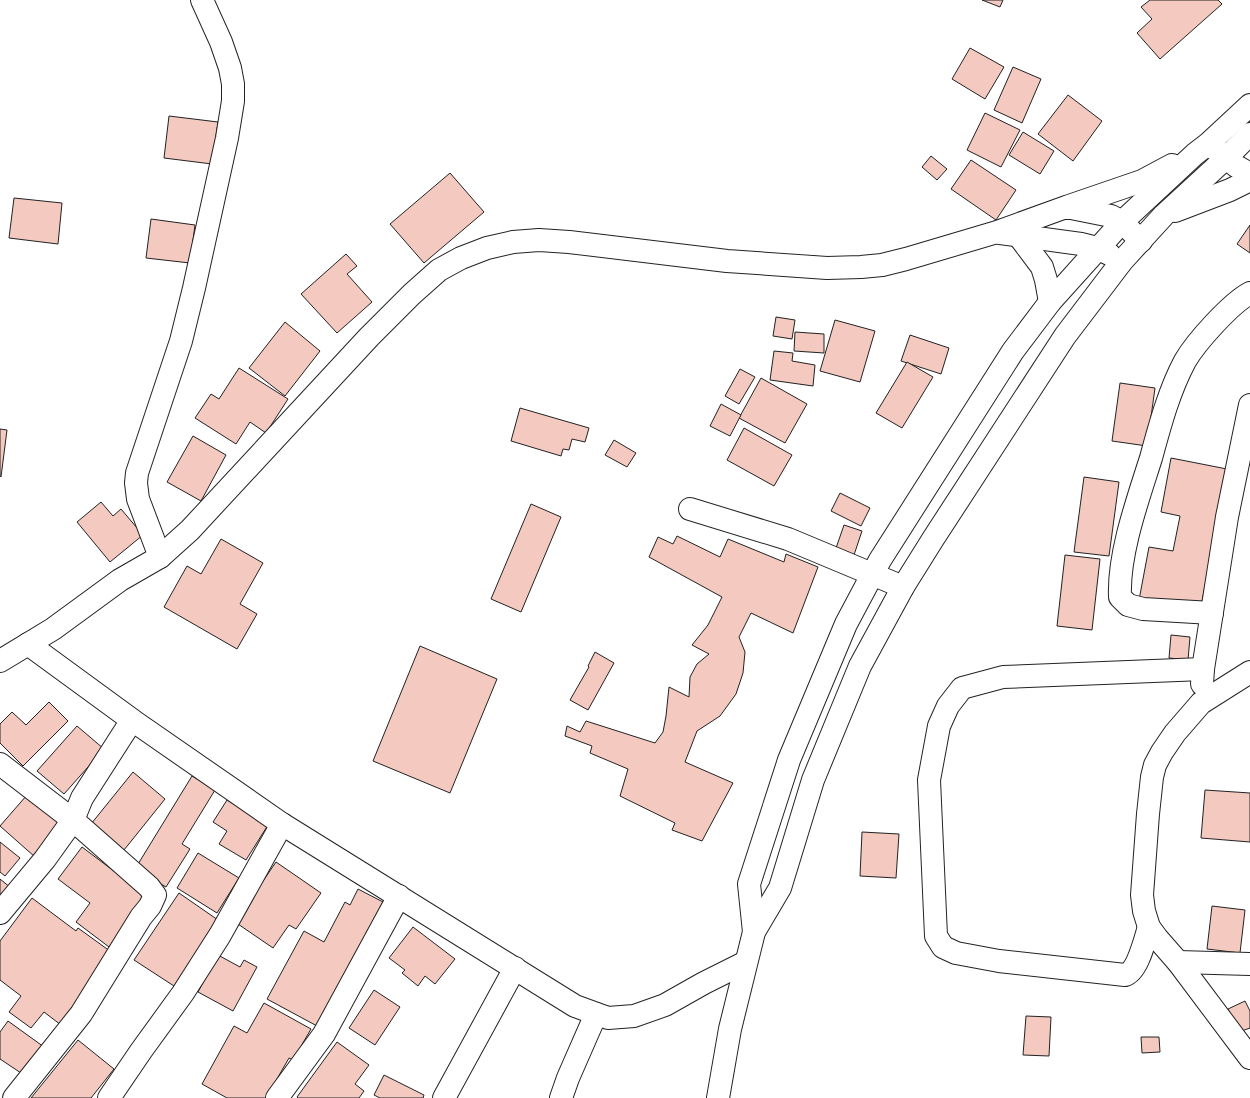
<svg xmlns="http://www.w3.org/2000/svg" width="1250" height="1098" font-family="'DejaVu Sans',sans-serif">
	<rect width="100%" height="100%" fill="#fff"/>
	<g fill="#f3c9c0" stroke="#222">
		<path d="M 982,0 L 1003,0 L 1000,7 Z"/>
		<path d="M 1150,0 L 1218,0 L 1222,4 L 1160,59 L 1137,33 L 1152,19 L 1141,7 Z"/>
		<path d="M 970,48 L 1004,67 L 985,99 L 952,79 Z"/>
		<path d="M 1013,67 L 1041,79 L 1022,123 L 994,110 Z"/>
		<path d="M 1068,95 L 1102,121 L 1073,161 L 1038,134 Z"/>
		<path d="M 985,113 L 1020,130 L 1001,167 L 967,150 Z"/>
		<path d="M 169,116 L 218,122 L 212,164 L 164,158 Z"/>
		<path d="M 1023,132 L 1054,151 L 1040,174 L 1009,155 Z"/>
		<path d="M 931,156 L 947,169 L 937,180 L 922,167 Z"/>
		<path d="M 971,160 L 1016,190 L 996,220 L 951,189 Z"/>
		<path d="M 450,173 L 484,212 L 424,263 L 390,224 Z"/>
		<path d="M 14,198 L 62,203 L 58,244 L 9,238 Z"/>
		<path d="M 151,219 L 195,225 L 190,263 L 146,258 Z"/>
		<path d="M 1250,225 L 1250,253 L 1237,244 Z"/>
		<path d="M 346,254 L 357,266 L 347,274 L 372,302 L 337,333 L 301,294 Z"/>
		<path d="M 776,317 L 795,320 L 792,339 L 773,336 Z"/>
		<path d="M 835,320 L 875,331 L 860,382 L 820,371 Z"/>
		<path d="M 285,322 L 320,351 L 285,396 L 249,368 Z"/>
		<path d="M 795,332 L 824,334 L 824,353 L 794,351 Z"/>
		<path d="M 910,335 L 949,348 L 941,374 L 901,361 Z"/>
		<path d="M 774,351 L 793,353 L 792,361 L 815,365 L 813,386 L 770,380 Z"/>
		<path d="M 907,362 L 933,377 L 902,428 L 876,413 Z"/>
		<path d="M 239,368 L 288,399 L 266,433 L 250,422 L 236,444 L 195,418 L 211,394 L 219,399 Z"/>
		<path d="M 740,369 L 755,377 L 739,404 L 725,396 Z"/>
		<path d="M 761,378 L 807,404 L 785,443 L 739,418 Z"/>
		<path d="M 1120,383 L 1155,388 L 1147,446 L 1112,441 Z"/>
		<path d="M 721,404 L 741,415 L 730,436 L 710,426 Z"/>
		<path d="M 520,408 L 589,428 L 585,442 L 572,439 L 569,450 L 563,449 L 561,456 L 511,441 Z"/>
		<path d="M 744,428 L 792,455 L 774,486 L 727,460 Z"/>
		<path d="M 0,429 L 7,430 L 1,477 L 0,476 Z"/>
		<path d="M 193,436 L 226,455 L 201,501 L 167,482 Z"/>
		<path d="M 614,440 L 636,453 L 627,467 L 605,455 Z"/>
		<path d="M 1171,458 L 1227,469 L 1200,612 L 1139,600 L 1149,547 L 1173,551 L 1180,516 L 1161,512 Z"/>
		<path d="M 1084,477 L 1119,482 L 1109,556 L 1074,552 Z"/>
		<path d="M 840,493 L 870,508 L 861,526 L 831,511 Z"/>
		<path d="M 101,502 L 113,516 L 121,509 L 143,535 L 110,562 L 77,522 Z"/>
		<path d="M 531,504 L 561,517 L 521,612 L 491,599 Z"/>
		<path d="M 844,525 L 862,531 L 853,558 L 835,551 Z"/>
		<path d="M 677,536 L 720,557 L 728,539 L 784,562 L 786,554 L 818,567 L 793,633 L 751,613 L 739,637 L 745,652 L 743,673 L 736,694 L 720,716 L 697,731 L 685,762 L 733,783 L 702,841 L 672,830 L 675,823 L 620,796 L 628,769 L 590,753 L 592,746 L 565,736 L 567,726 L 580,732 L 586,721 L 655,743 L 663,732 L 666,716 L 669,687 L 689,697 L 690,677 L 697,664 L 709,654 L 692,645 L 708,625 L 722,597 L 649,557 L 658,537 L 673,544 Z"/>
		<path d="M 221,539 L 263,563 L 240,604 L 257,614 L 237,649 L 164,607 L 187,566 L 201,574 Z"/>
		<path d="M 1065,555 L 1100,559 L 1092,630 L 1057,626 Z"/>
		<path d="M 1171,635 L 1190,637 L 1188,660 L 1169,658 Z"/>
		<path d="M 420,646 L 497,679 L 450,793 L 373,761 Z"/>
		<path d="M 595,652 L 614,663 L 588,710 L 570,700 L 589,667 L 588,666 Z"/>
		<path d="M 49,702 L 68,721 L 23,766 L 0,743 L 0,724 L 12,712 L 26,725 Z"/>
		<path d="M 77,726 L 104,749 L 64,794 L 37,771 Z"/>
		<path d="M 133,772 L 165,799 L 124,850 L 91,824 Z"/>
		<path d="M 192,776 L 215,790 L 182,844 L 190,849 L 166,887 L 135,869 Z"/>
		<path d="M 1205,790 L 1250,793 L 1250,842 L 1201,838 Z"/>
		<path d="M 27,795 L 62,826 L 35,857 L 0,826 Z"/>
		<path d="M 227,800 L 268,825 L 246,860 L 219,844 L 227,831 L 213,822 Z"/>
		<path d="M 862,832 L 899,834 L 896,878 L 860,876 Z"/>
		<path d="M 0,842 L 20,858 L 5,876 L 0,872 Z"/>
		<path d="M 82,847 L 147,896 L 109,947 L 76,922 L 90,903 L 58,879 Z"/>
		<path d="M 198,853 L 239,878 L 217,913 L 177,888 Z"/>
		<path d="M 276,862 L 321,893 L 296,929 L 289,925 L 273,948 L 235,922 Z"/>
		<path d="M 0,879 L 11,888 L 0,901 Z"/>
		<path d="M 358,889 L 383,902 L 317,1026 L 267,999 L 304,931 L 324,942 L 345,902 L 350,905 Z"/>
		<path d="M 179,893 L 218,920 L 174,986 L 134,960 Z"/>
		<path d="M 32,898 L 76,931 L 78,928 L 114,954 L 61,1025 L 44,1012 L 31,1028 L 9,1012 L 21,996 L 0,980 L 0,941 Z"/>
		<path d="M 1212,906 L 1245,910 L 1240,953 L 1207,949 Z"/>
		<path d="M 413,927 L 455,959 L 435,984 L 425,976 L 418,986 L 402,973 L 405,970 L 389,958 Z"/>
		<path d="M 218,955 L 240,967 L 244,960 L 257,967 L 233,1011 L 198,992 Z"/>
		<path d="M 374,990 L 400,1007 L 375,1045 L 349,1028 Z"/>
		<path d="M 1245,1001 L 1250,1011 L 1250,1028 L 1239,1032 L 1228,1009 Z"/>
		<path d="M 264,1003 L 311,1029 L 293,1060 L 289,1058 L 266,1098 L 227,1098 L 202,1084 L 234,1026 L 247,1033 Z"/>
		<path d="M 1026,1016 L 1051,1017 L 1049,1056 L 1023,1055 Z"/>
		<path d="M 8,1021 L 44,1047 L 24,1075 L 0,1059 L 0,1032 Z"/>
		<path d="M 1141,1037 L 1159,1037 L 1160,1052 L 1142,1053 Z"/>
		<path d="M 78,1040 L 114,1069 L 91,1098 L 31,1098 Z"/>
		<path d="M 337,1042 L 369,1065 L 355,1084 L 364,1091 L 359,1098 L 298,1098 L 297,1097 Z"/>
		<path d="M 384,1075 L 424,1095 L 423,1098 L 380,1098 L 374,1095 Z"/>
	</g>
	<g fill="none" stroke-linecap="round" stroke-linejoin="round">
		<defs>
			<g id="minor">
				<path d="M 1211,146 L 1236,166 L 1250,174"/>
				<path d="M 690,509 L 788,539 L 903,587"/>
				<path d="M 160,557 L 138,499 L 136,483 L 137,473 L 181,341 L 194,288 L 227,138 L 233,101 L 233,84 L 230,68 L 221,42 L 202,0"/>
				<path d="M 1212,613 L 1143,609 L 1128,605 L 1120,597 C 1118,554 1138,499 1151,458 C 1160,425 1169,391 1185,361 C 1196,342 1231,303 1250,293"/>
				<path d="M 28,644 L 132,720 L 282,824 L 575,1006 L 608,1018 L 634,1016 L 665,1005 L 704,983 L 746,962"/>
				<path d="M 1250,672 L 1201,703 L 1175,733 L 1162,752 L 1155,765 L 1152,777 L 1148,814 L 1142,895 L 1144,911 L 1149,927 L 1157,938 L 1178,962 L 1250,1058"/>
				<path d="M 1202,684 L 1203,669 L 1227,517 L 1250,405"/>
				<path d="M 0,764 L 73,820 L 149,887 L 155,895 L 150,906 L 141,917 L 81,1014 L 14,1098"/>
				<path d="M 0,913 L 45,859 L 73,820 L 82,798 L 132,720"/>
				<path d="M 1149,927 C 1145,939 1138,971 1125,975 L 999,961 L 956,953 L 943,947 L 936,936 L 929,780 L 939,726 L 948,706 L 962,688 L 1003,677 L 1203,669"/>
				<path d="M 1178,962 L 1250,964"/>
				<path d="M 109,1098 L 141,1051 L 183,993 L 220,935 L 282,824"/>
				<path d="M 277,1098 L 324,1034 L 399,896"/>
				<path d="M 444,1098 L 515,968"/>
				<path d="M 561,1098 L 568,1078 L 596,1014"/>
			</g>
			<g id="major">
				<path d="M 1069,206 L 1142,181 L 1172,165"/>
				<path d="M 1175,211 L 1230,190 L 1250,180"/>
				<path d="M 1000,233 L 1081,244 L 1097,248 L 1109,254"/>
				<path d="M 1018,235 L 1042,267 L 1046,280 L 1050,302"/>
				<path d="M 0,661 L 53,629 L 120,580 L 160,557 L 190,530 L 369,337 L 412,294 L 439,270 L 461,258 L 487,248 L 513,242 L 539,240 L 569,242 L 727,261 L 827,268 L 861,267 L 882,265 L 906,259 L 997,232 L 1066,207 L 1111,216 L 1122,222 L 1141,241"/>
				<path d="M 754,932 L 749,884 L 789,760 L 846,624 L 880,560 L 1013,351 L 1050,302 L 1122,222 L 1195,154 L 1208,144 L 1250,105"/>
				<path d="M 718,1098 L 730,1029 L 754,932 L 780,888 L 813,780 L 860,666 L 903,587 L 933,539 L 1065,336 L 1122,261 L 1164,215 L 1226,158 L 1250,134"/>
			</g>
		</defs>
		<use href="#minor" stroke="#222" stroke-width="24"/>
		<use href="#major" stroke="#222" stroke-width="24"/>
		<use href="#minor" stroke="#fff" stroke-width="22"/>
		<use href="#major" stroke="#fff" stroke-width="22"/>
	</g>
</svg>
